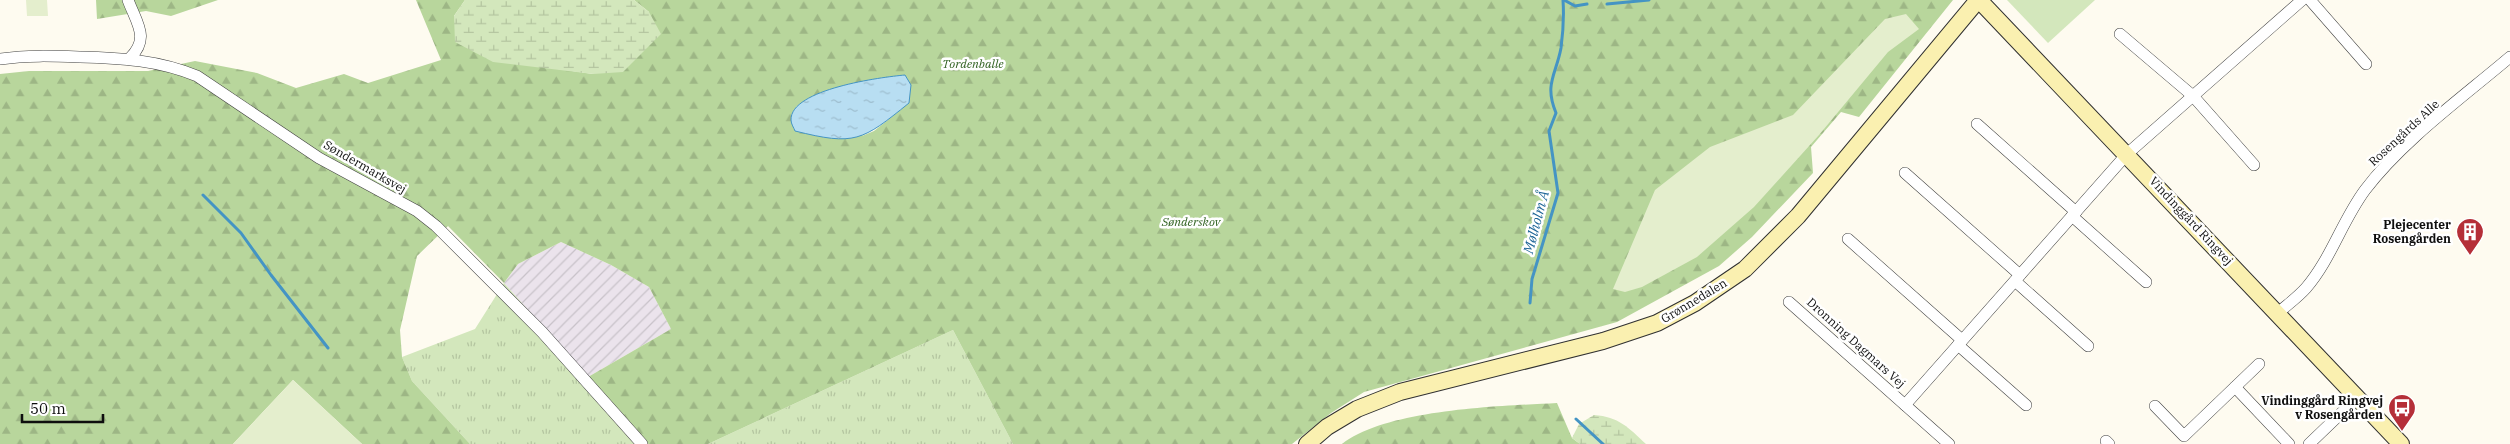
<svg xmlns="http://www.w3.org/2000/svg" width="2510" height="444" font-family="'IBM Plex Serif',serif">
	<defs>
		<pattern id="industrial-furrows" width="10" height="10" patternUnits="userSpaceOnUse" patternTransform="scale(1.25)"><rect width="10" height="10" fill="#ebe3ec"/><path d="M-1 1l2-2M0 10L10 0M9 11l2-2" fill="none" stroke="#c8c2c9"/></pattern>
		<pattern id="grass-tufts" width="24" height="20" patternUnits="userSpaceOnUse" patternTransform="scale(1.25)"><rect width="24" height="20" fill="#d3e7bc"/><path d="M3 7l-1-3M5 7V3M7 7l1-3M15 17l-1-3M17 17v-4M19 17l1-3" fill="none" stroke="#b4c5a0"/></pattern>
		<pattern id="forest-firs" width="22" height="20" patternUnits="userSpaceOnUse" patternTransform="scale(1.25)"><rect width="22" height="20" fill="#b8d69c"/><path d="M5 1l3.5 6h-7zM16 11l3.5 6h-7z" fill="#9db685"/></pattern>
		<pattern id="wetland-marsh" width="20" height="14" patternUnits="userSpaceOnUse" patternTransform="scale(1.25)"><rect width="20" height="14" fill="#d3e7bc"/><path d="M1 5h8M5 5V1M11 12h8M15 12V8" fill="none" stroke="#b4c5a0"/></pattern>
		<pattern id="water-ripples" width="26" height="14" patternUnits="userSpaceOnUse" patternTransform="scale(1.25)"><rect width="26" height="14" fill="#b8def2"/><path d="M2 4q2-2 4 0t4 0M15 11q2-2 4 0t4 0" fill="none" stroke="#9dbdce"/></pattern>
	</defs>
	<rect width="100%" height="100%" fill="#fefbf0"/>
	<path fill="url(#industrial-furrows)" d="M 561,242 L 611,265 L 649,287 L 671,329 L 588,377 L 504,283 L 518,264 Z"/>
	<g fill="url(#grass-tufts)">
		<path d="M 504,283 L 647,444 L 470,444 L 412,381 L 402,357 L 475,329 Z"/>
		<path d="M 953,330 L 1013,444 L 708,444 Z"/>
	</g>
	<g fill="url(#forest-firs)" fill-rule="evenodd">
		<path d="M 96,0 L 218,0 L 171,16 L 146,11 L 97,19 Z"/>
		<path d="M 416,0 L 465,0 L 454,16 L 544,67 L 593,74 L 649,12 L 634,0 L 1953,0 L 1859,117 L 1841,112 L 1811,147 L 1813,173 L 1752,237 L 1719,266 L 1617,322 L 1364,392 L 1331,413 L 1292,444 L 1013,444 L 953,330 L 708,444 L 647,444 L 588,377 L 671,329 L 649,287 L 611,265 L 561,242 L 518,264 L 504,283 L 448,226 L 417,256 L 400,330 L 402,357 L 412,381 L 470,444 L 362,444 L 293,380 L 233,444 L 0,444 L 0,74 L 29,71 L 148,71 L 195,61 L 257,73 L 296,88 L 344,74 L 368,83 L 441,60 ZM 909,103 L 874,131 L 862,136 Z"/>
		<path d="M 1557,403 L 1572,438 L 1580,444 L 1342,444 C 1387,409 1501,406 1557,403 Z"/>
	</g>
	<g fill="url(#wetland-marsh)">
		<path d="M 465,0 L 634,0 L 649,12 L 661,34 L 623,72 L 593,74 L 493,62 L 455,42 L 454,16 Z"/>
		<path d="M 1594,415 C 1619,417 1628,427 1646,444 L 1580,444 L 1572,438 L 1579,424 Z"/>
	</g>
	<path fill="#d3e7bc" d="M 2007,0 L 2095,0 L 2048,43 Z"/>
	<g fill="#e4eecd">
		<path d="M 26,0 L 47,0 L 48,16 L 27,16 Z"/>
		<path d="M 1906,14 L 1919,29 L 1888,52 L 1819,135 L 1754,207 L 1697,257 L 1642,287 L 1625,292 L 1613,289 L 1655,190 L 1710,147 L 1793,115 L 1885,19 Z"/>
		<path d="M 293,380 L 362,444 L 233,444 Z"/>
	</g>
	<path fill="url(#water-ripples)" stroke="#4494c4" d="M 905,75 L 911,85 L 909,103 C 862,141 855,146 795,131 C 794,128 791,124 791,120 C 790,89 882,77 905,75 Z"/>
	<g fill="none" stroke-linecap="round" stroke-linejoin="round">
		<g stroke="#4494c4" stroke-width="3">
			<path d="M 1564,0 L 1575,6 L 1587,4"/>
			<path d="M 1607,4 L 1649,0"/>
			<path d="M 203,195 L 241,233 L 271,275 L 328,348"/>
			<path d="M 1530,303 L 1532,279 L 1558,193 L 1549,131 L 1556,113 C 1544,84 1556,75 1561,48 C 1563,33 1564,15 1563,0"/>
			<path d="M 1576,419 L 1603,444"/>
		</g>
		<defs>
			<g id="street">
				<path d="M 128,0 C 137,24 150,38 130,58"/>
				<path d="M 2310,0 L 2366,64"/>
				<path d="M 2120,34 L 2193,96 L 2254,165"/>
				<path d="M 0,59 C 27,55 53,56 80,57 C 121,58 158,60 197,76 L 319,158 L 417,211 L 436,226 L 542,332 L 642,444"/>
				<path d="M 1977,124 L 2076,212"/>
				<path d="M 1905,173 L 2020,275"/>
				<path d="M 2072,216 L 2146,282"/>
				<path d="M 1848,239 L 1962,340"/>
				<path d="M 2015,281 L 2088,346"/>
				<path d="M 1789,302 L 1949,444"/>
				<path d="M 2278,313 C 2287,305 2298,297 2306,288 C 2331,259 2342,221 2365,190 C 2402,141 2463,97 2510,57"/>
				<path d="M 1958,345 L 2026,405"/>
				<path d="M 2235,387 L 2289,444"/>
				<path d="M 1905,405 L 2127,154 L 2302,0"/>
				<path d="M 2155,406 L 2184,436 L 2259,364"/>
				<path d="M 2106,441 L 2109,444"/>
				<path d="M 2309,444 L 2357,398"/>
			</g>
			<g id="secondary">
				<path d="M 1979,0 L 2401,444"/>
				<path d="M 1307,444 L 1327,427 L 1357,409 L 1400,392 L 1603,341 L 1657,323 L 1695,303 L 1745,269 L 1798,216 L 1978,0"/>
			</g>
		</defs>
		<use href="#street" stroke="#414141" stroke-width="12"/>
		<use href="#secondary" stroke="#303030" stroke-width="18"/>
		<use href="#street" stroke="#fff" stroke-width="11"/>
		<use href="#secondary" stroke="#faf0b0" stroke-width="16"/>
	</g>
	<defs>
		<symbol id="building-pin" viewBox="-11 -11 22 30"><path d="M0 17L-7.5 6A9.5 9.5 0 1 1 7.5 6Z" fill="#b52f38" stroke="#fff"/><path d="M-4-6H4V6H1V3H-1V6H-4ZM-2.5-4.3h1.7v1.8h-1.7ZM.8-4.3h1.7v1.8H.8ZM-2.5-1h1.7V.8h-1.7ZM.8-1h1.7V.8H.8Z" fill="#fff"/></symbol>
		<symbol id="bus-pin" viewBox="-11 -11 22 30"><path d="M0 17L-7.5 6A9.5 9.5 0 1 1 7.5 6Z" fill="#b52f38" stroke="#fff"/><path d="M-5-6H5V4H4V6H2V4H-2V6H-4V4H-5ZM-3.5-4V0h7V-4ZM-3.5 1.2v1.5H-2V1.2ZM2 1.2v1.5H3.5V1.2Z" fill="#fff"/></symbol>
	</defs>
	<g fill-rule="evenodd">
		<use href="#building-pin" x="2454" y="216" width="32" height="43"/>
		<use href="#bus-pin" x="2386" y="392" width="32" height="43"/>
	</g>
	<g text-anchor="middle" stroke-width="5" stroke-linejoin="round" paint-order="stroke">
		<g font-size="12" font-style="italic" fill="#316222" stroke="#fff">
			<text x="973" y="68">Tordenballe</text>
			<text x="1191" y="226">Sønderskov</text>
		</g>
		<g font-size="12" fill="#0e0e0e" stroke="#fff">
			<text transform="translate(2404 133) rotate(-43)" y="4">Rosengårds Alle</text>
			<text transform="translate(365 167) rotate(30)" y="4">Søndermarksvej</text>
			<text transform="translate(2191 221) rotate(47)" y="4">Vindinggård Ringvej</text>
			<text transform="translate(1694 301) rotate(-31)" y="4">Grønnedalen</text>
			<text transform="translate(1856 343) rotate(42)" y="4">Dronning Dagmars Vej</text>
		</g>
		<g font-size="12" font-weight="bold" fill="#0e0e0e" stroke="#fff" text-anchor="end">
			<text x="2451" y="229">Plejecenter<tspan x="2451" dy="14">Rosengården</tspan></text>
			<text x="2383" y="405">Vindinggård Ringvej<tspan x="2383" dy="14">v Rosengården</tspan></text>
		</g>
		<g font-size="14" font-style="italic" fill="#1f6698" stroke="#fff">
			<text transform="translate(1536 222) rotate(-75)" y="5">Mølholm Å</text>
		</g>
	</g>
	<path d="M22 414v8h81v-8" fill="none" stroke="#0e0e0e" stroke-width="2.5"/>
	<text x="30" y="414" font-size="15" fill="#0e0e0e" stroke="#ffffff" stroke-width="4" paint-order="stroke">50 m</text>
</svg>
